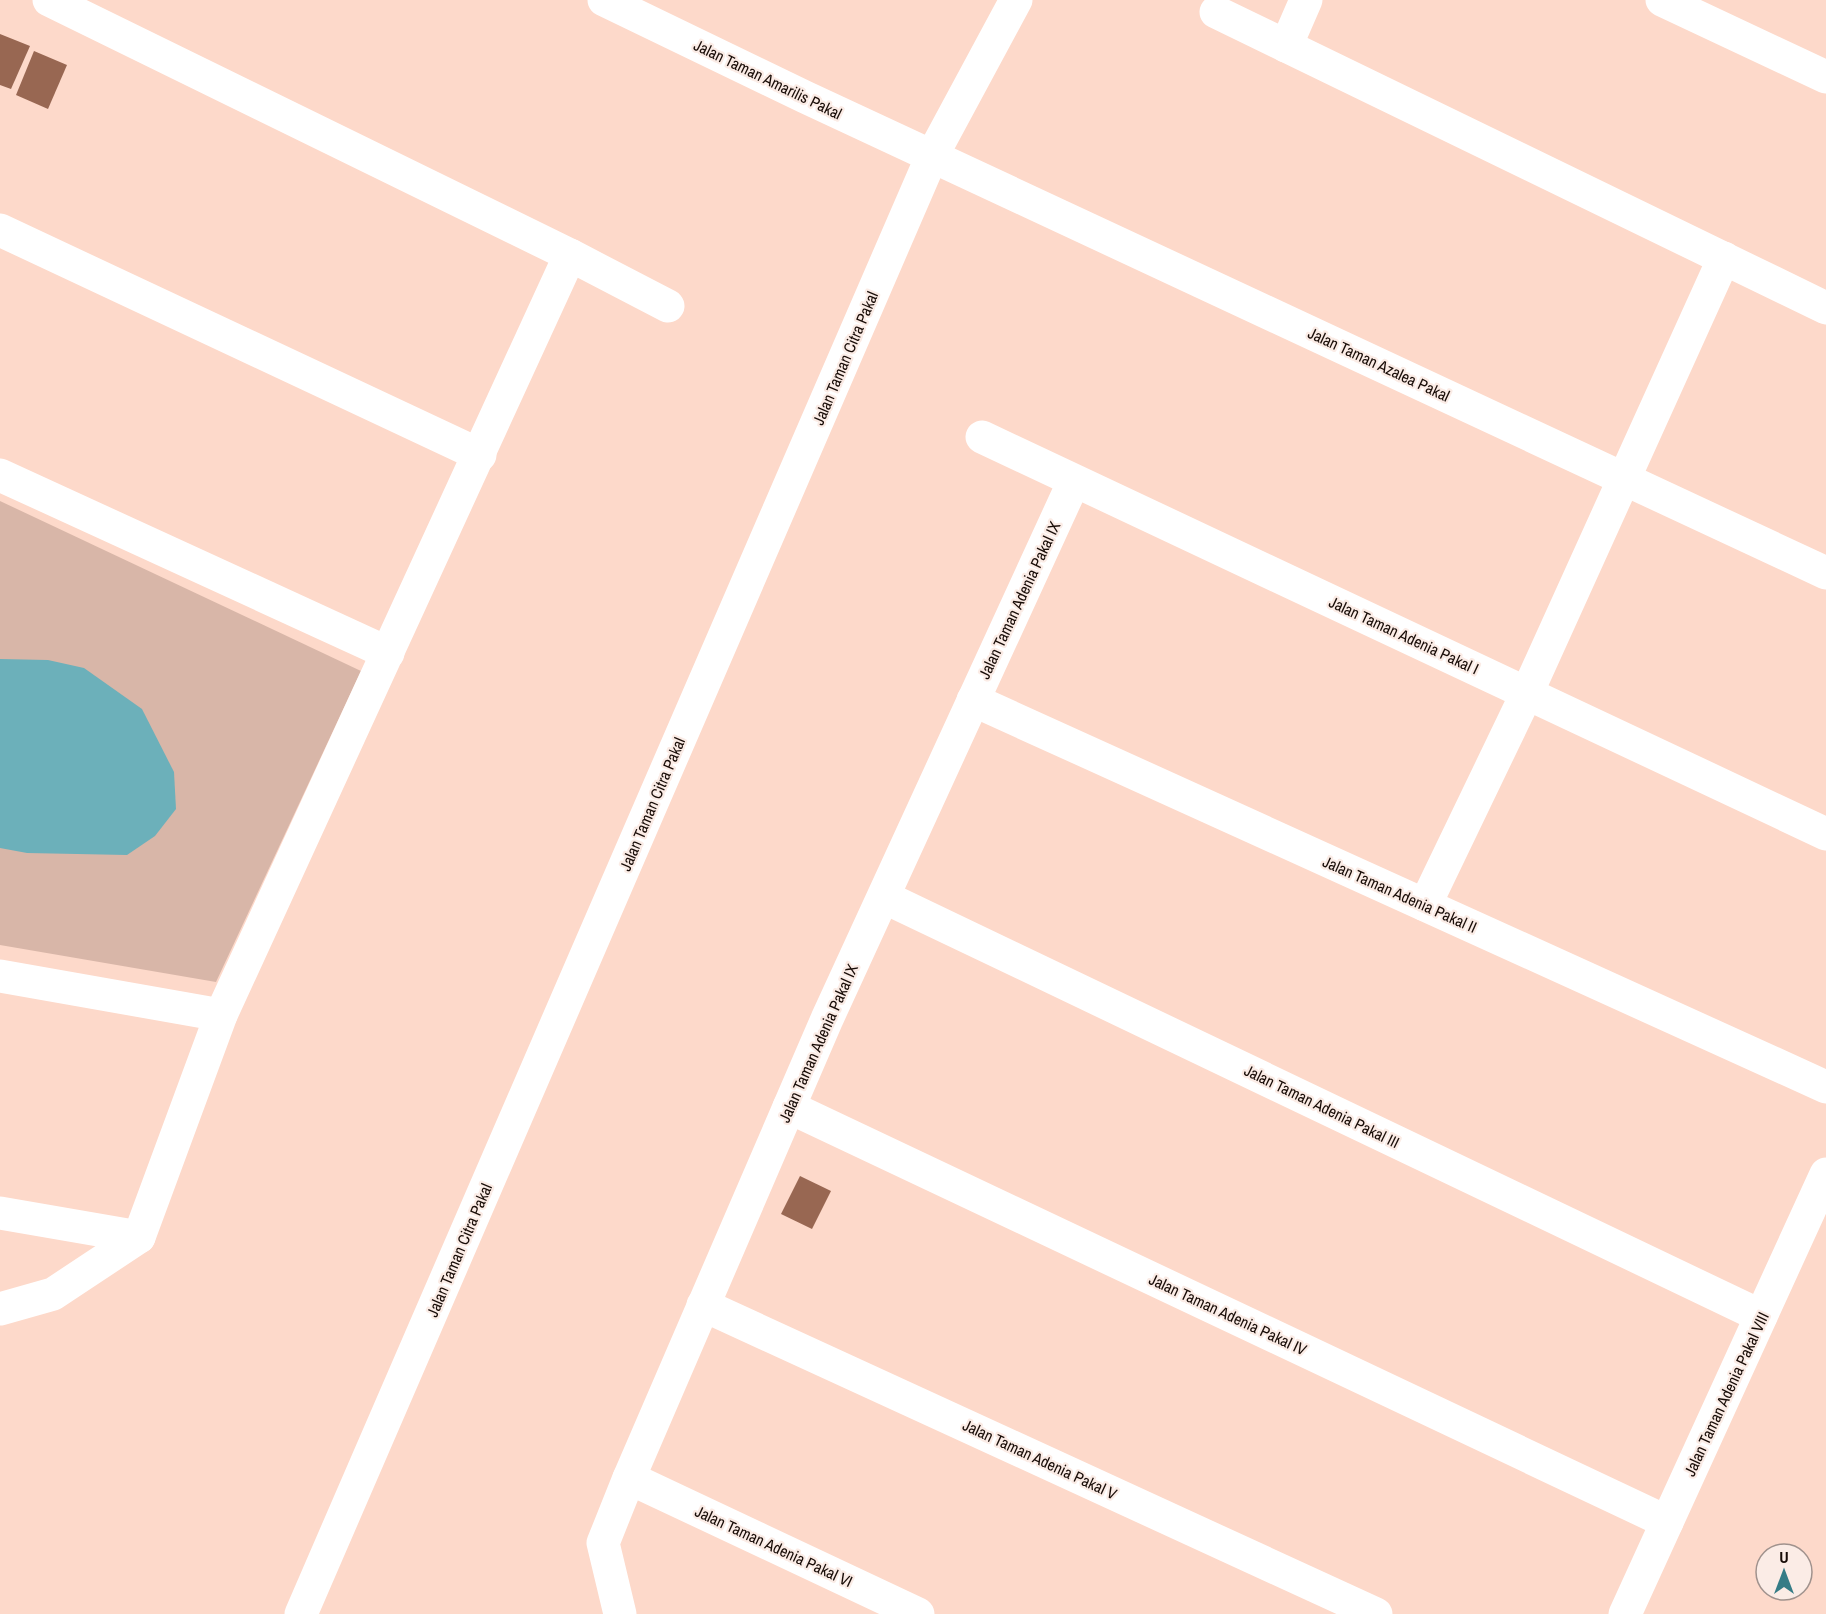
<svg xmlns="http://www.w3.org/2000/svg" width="1826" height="1614" font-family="'Archivo Narrow',sans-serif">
	<rect width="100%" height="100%" fill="#fdd9ca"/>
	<path fill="#d8b6a8" d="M 0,501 L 361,671 L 216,982 L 0,945 Z"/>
	<path fill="#6cb0ba" d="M 0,659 L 48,660 L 84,668 L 142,709 L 174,772 L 176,809 L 155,836 L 127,855 L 27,853 L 0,848 Z"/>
	<g fill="#986752">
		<path d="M 0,34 L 30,46 L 11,89 L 0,85 Z"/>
		<path d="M 34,51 L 67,65 L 48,109 L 16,95 Z"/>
		<path d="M 800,1176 L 831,1191 L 812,1229 L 781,1214 Z"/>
	</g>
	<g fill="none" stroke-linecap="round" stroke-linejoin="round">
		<g stroke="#fff" stroke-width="33">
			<path d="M 49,0 L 570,255 L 668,306"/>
			<path d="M 604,0 L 805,97 L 1826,573"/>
			<path d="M 1662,0 L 1826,77"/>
			<path d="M 1216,12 L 1826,308"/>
			<path d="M 1286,46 L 1306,0"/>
			<path d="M 0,230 L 480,455"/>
			<path d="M 982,437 L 1826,834"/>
			<path d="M 0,475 L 388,653"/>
			<path d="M 973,700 L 1826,1087"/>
			<path d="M 884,897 L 1761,1316"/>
			<path d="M 1425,905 L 1527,693 L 1724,258"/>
			<path d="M 0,976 L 221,1015"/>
			<path d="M 789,1107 L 1667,1522"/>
			<path d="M 0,1213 L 139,1237 L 221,1015 L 570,255"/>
			<path d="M 703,1305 L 1376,1614"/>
			<path d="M 0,1309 L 53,1294 L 139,1237"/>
			<path d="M 629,1478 L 918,1614"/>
			<path d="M 301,1614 L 932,156 L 1016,0"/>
			<path d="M 620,1614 L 603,1543 L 629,1478 L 827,1019 L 1074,481"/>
			<path d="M 1625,1614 L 1826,1174"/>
		</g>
	</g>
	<g text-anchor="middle" stroke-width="4.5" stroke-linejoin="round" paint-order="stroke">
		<g font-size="16" fill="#180c07" stroke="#fbece6">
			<text transform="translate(768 79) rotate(26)" y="6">Jalan Taman Amarilis Pakal</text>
			<text transform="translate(845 358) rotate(-67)" y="6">Jalan Taman Citra Pakal</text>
			<text transform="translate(1379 364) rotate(25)" y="6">Jalan Taman Azalea Pakal</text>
			<text transform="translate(1019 600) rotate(-65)" y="6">Jalan Taman Adenia Pakal IX</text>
			<text transform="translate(1404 635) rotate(25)" y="6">Jalan Taman Adenia Pakal I</text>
			<text transform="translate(652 804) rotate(-67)" y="6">Jalan Taman Citra Pakal</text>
			<text transform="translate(1400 894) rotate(24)" y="6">Jalan Taman Adenia Pakal II</text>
			<text transform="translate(818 1043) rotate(-66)" y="6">Jalan Taman Adenia Pakal IX</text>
			<text transform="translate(1322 1106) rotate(26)" y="6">Jalan Taman Adenia Pakal III</text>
			<text transform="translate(459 1250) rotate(-67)" y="6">Jalan Taman Citra Pakal</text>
			<text transform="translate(1228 1314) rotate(25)" y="6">Jalan Taman Adenia Pakal IV</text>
			<text transform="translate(1726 1394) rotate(-65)" y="6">Jalan Taman Adenia Pakal VIII</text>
			<text transform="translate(1040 1459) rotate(25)" y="6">Jalan Taman Adenia Pakal V</text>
			<text transform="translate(774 1546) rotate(25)" y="6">Jalan Taman Adenia Pakal VI</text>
		</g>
	</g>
	<g transform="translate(1784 1572)"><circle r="28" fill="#fbece6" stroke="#a0928d" stroke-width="1.5"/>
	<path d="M0-4.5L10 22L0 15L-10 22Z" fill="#357c86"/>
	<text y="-9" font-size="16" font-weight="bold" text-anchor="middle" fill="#180c07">U</text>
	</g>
</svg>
